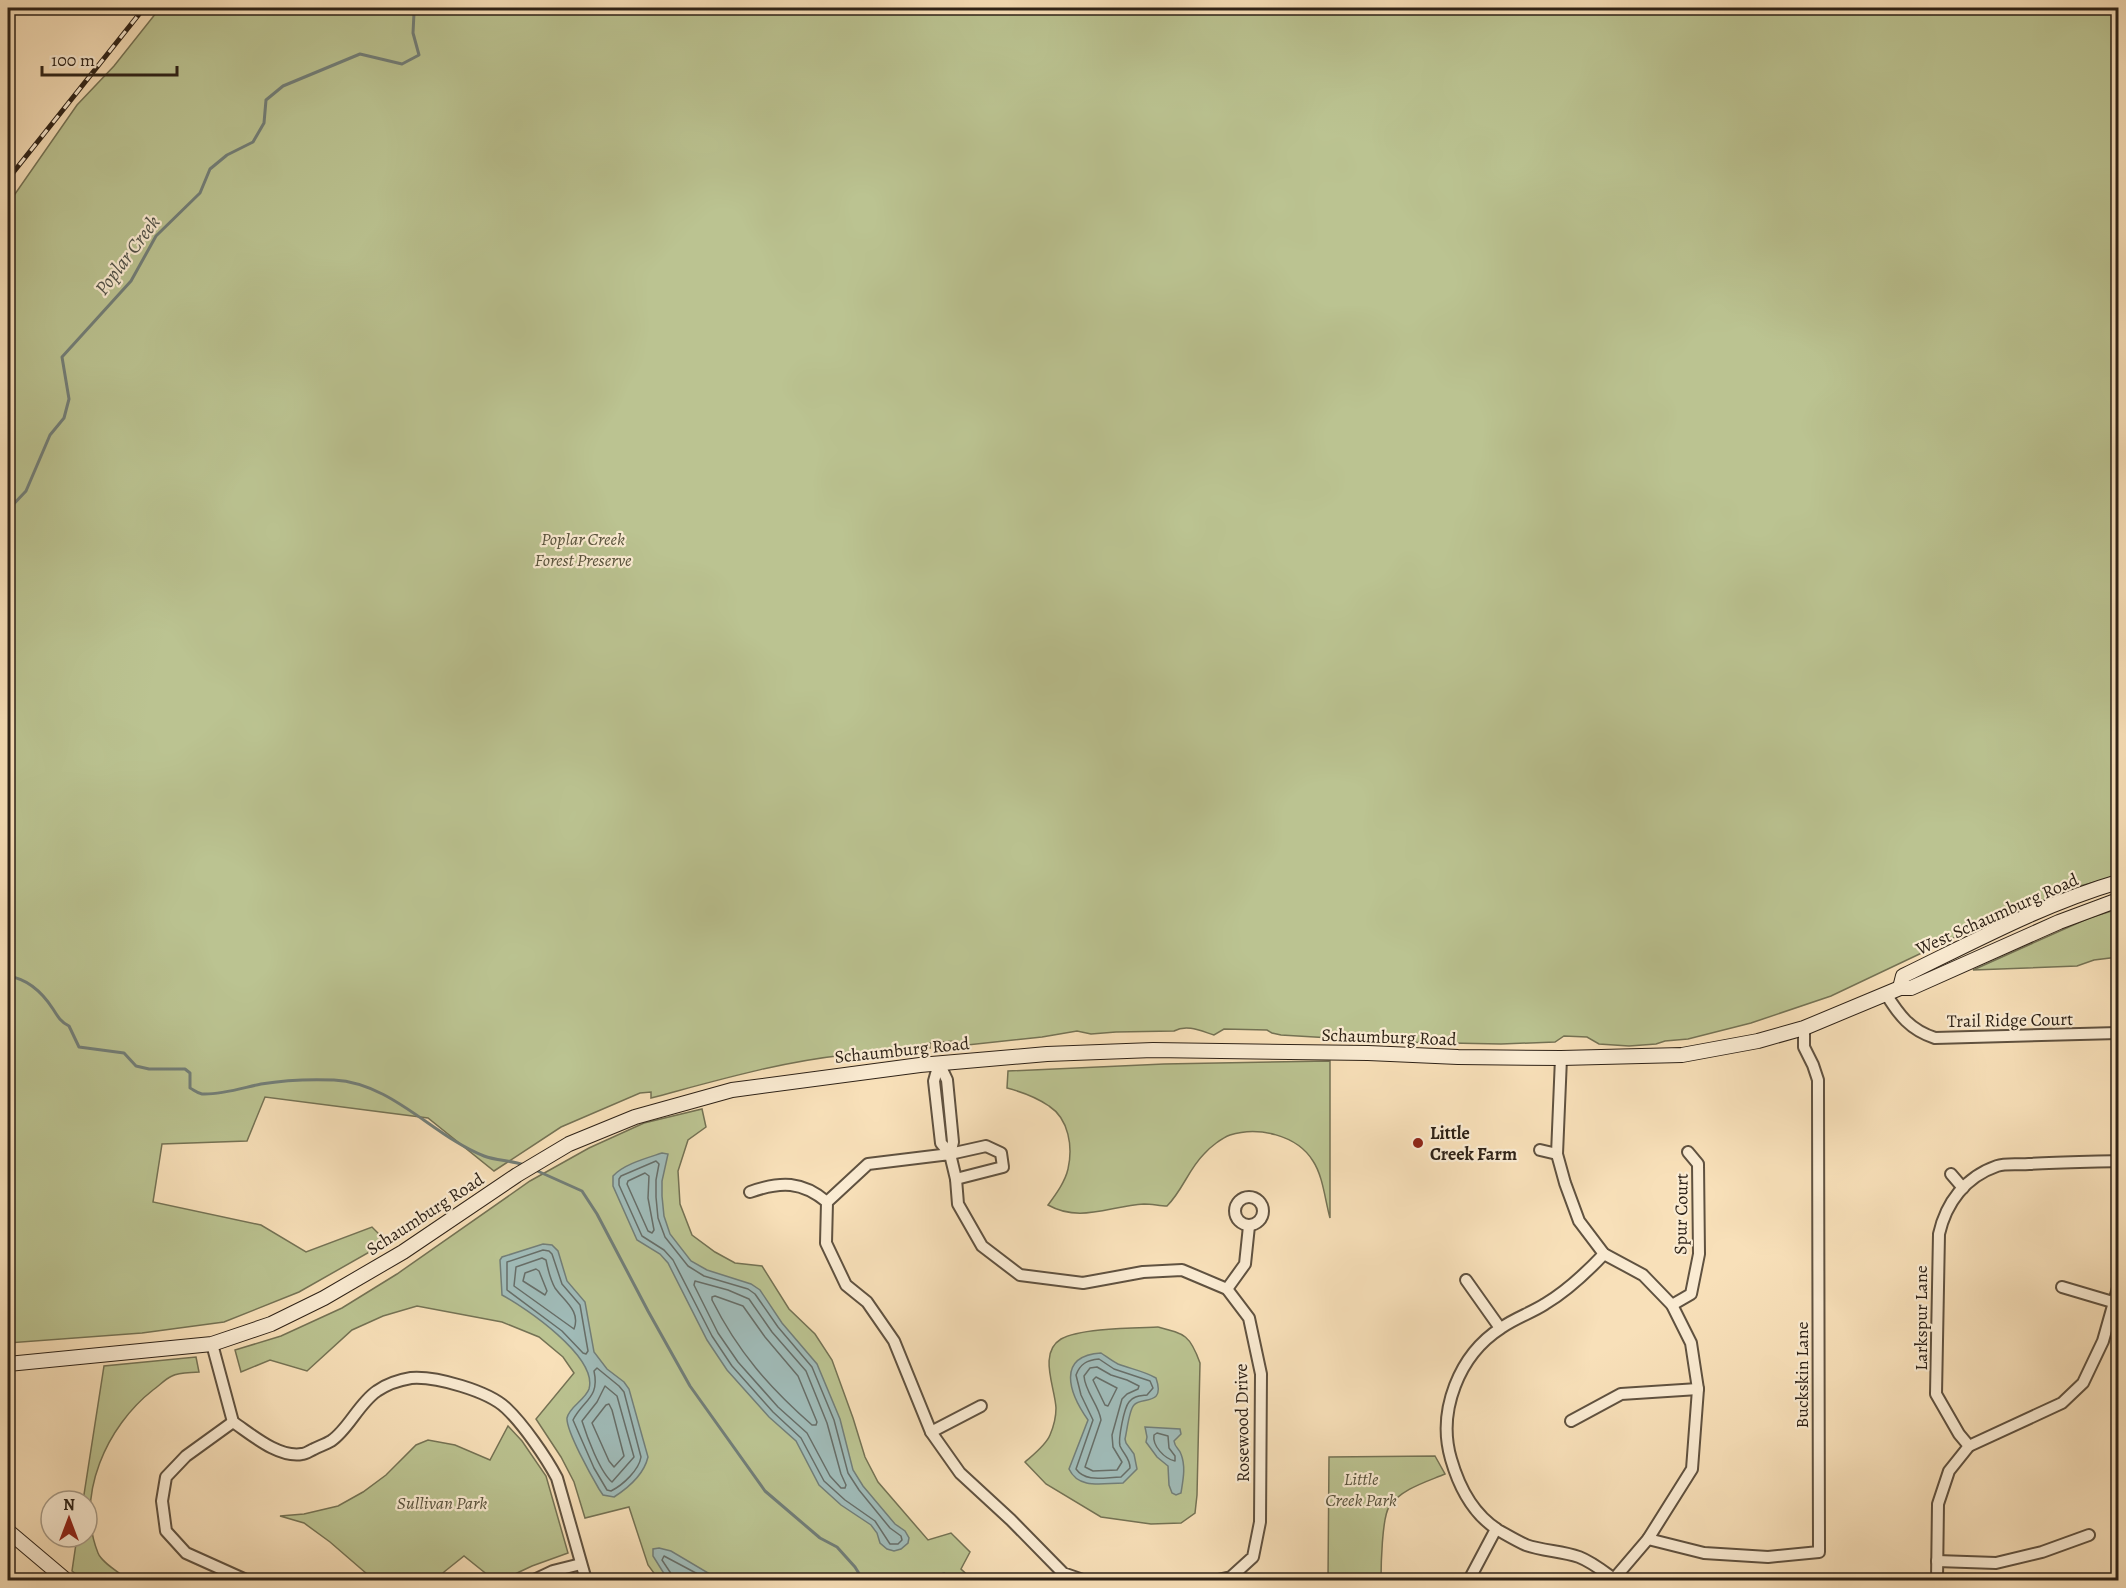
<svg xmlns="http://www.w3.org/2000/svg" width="2126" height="1588" font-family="Alegreya,serif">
	<rect width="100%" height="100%" fill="#f8e0b9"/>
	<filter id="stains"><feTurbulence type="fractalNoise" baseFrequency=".00333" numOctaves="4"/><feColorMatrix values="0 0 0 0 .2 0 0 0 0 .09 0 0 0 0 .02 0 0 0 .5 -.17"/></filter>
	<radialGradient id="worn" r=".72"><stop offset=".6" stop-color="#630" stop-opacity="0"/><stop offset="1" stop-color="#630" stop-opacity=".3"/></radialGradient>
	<g fill="#bbc391" stroke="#747254" stroke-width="1.5">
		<path d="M 160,8 L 2118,8 L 2118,876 L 2080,886 L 2031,905 L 1968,931 L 1831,996 L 1751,1023 L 1688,1039 L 1665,1041 L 1656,1044 L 1629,1046 L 1599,1044 L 1587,1037 L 1564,1036 L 1555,1042 L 1501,1044 L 1398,1042 L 1281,1035 L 1272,1033 L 1267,1030 L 1224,1029 L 1214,1035 C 1201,1031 1187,1024 1174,1031 L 1116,1032 L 1091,1034 L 1077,1031 L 1042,1037 L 958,1046 L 955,1041 L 930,1043 L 930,1048 L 926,1047 C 911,1058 890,1053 873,1053 C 864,1052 854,1054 845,1055 C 779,1062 715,1081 651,1098 L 651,1092 L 640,1093 L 561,1127 L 494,1171 L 428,1118 L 265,1097 L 247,1141 L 162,1144 L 153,1202 L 261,1225 L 306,1252 L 372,1227 L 387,1242 L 299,1292 L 224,1322 L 142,1333 L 8,1343 L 8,204 L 77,105 L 114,66 Z"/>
		<path d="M 2118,909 L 2118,957 L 2094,960 L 2077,966 L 1973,970 L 2089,918 Z"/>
		<path d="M 1330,1061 L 1330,1218 C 1325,1200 1323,1176 1313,1161 C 1297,1135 1258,1126 1230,1135 C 1222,1138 1210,1147 1204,1154 C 1188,1170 1183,1190 1167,1206 C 1160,1206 1152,1204 1144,1204 C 1109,1206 1080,1223 1048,1205 C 1056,1194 1065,1182 1068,1169 C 1073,1147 1069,1119 1049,1106 C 1036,1097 1022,1092 1007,1088 L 1008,1071 L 1164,1064 Z"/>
		<path d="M 702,1109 L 706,1127 L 688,1140 L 678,1171 L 680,1204 L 692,1235 L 715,1252 L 735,1263 L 762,1266 L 789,1309 L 815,1334 L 832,1360 L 853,1418 L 865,1457 L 878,1482 L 928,1540 L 951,1533 L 970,1552 L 961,1569 L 973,1580 L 659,1580 L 648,1565 L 629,1507 L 585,1518 L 574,1482 L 561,1457 L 536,1419 L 574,1373 L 563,1357 L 539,1337 L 502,1322 L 417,1306 L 383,1316 L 352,1330 L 307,1371 L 270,1360 L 241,1372 L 235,1350 L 281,1336 L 342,1308 L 397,1274 L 530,1181 L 589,1148 L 644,1123 Z"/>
		<path d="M 1158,1327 C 1185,1334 1190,1335 1200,1363 L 1197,1495 L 1195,1513 L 1181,1523 L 1151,1524 L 1101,1517 L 1046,1484 L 1025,1462 C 1033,1455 1046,1445 1050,1435 C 1053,1428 1056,1416 1056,1408 C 1055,1387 1038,1353 1061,1339 C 1080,1328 1135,1328 1158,1327 Z"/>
		<path d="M 196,1357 L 199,1372 C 191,1373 179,1372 172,1376 C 165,1379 159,1386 153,1390 C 107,1426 75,1495 98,1553 C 102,1563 120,1573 129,1580 L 84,1580 L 72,1571 L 77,1537 L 87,1537 L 87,1501 L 83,1501 L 104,1366 Z"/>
		<path d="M 508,1426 L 522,1441 L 546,1476 L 568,1553 L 532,1566 L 515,1574 L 508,1580 L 494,1580 L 464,1556 L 444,1572 L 437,1580 L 374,1580 L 330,1542 L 304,1523 L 280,1516 L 304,1514 L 338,1506 L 363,1492 L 386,1475 L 416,1445 L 428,1440 L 455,1445 L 490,1460 Z"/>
		<path d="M 1435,1456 L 1445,1474 C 1426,1482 1401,1489 1389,1507 C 1382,1518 1381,1566 1381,1580 L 1328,1580 L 1329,1457 Z"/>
	</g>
	<g fill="#a0bbb8" stroke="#727e78" stroke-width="1.5">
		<path d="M 662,1153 L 668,1154 L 662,1181 L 662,1196 L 664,1216 L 670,1234 L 691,1261 L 707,1270 L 751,1284 L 760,1290 L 782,1323 L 817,1364 L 840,1419 L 853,1470 L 863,1486 L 895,1524 L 905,1531 L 909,1538 L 908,1543 L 901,1549 L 894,1551 L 887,1549 L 880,1543 L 877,1533 L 871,1525 L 841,1505 L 819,1485 L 796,1441 L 769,1417 L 727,1370 L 707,1340 L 668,1263 L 660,1254 L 637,1240 L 613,1186 L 613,1176 C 624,1164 647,1158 662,1153 Z"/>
		<path d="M 543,1244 L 552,1245 L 558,1251 L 567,1281 L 585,1302 L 594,1352 L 607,1369 L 624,1382 L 629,1389 L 648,1457 C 644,1474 628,1488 614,1497 L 603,1495 L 599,1489 C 592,1477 566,1431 567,1418 C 569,1407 585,1400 589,1389 C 598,1357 526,1308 502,1295 L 500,1260 L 502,1257 Z"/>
		<path d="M 1101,1353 C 1107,1357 1112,1361 1118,1364 C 1131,1369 1144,1371 1156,1378 C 1166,1407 1141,1396 1134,1405 C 1129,1410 1127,1431 1125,1439 L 1126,1443 L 1134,1454 L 1137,1469 L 1123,1483 C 1103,1483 1079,1490 1069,1469 L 1088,1420 C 1069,1393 1056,1356 1101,1353 Z"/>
		<path d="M 1145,1427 L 1180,1429 L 1181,1434 L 1174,1441 C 1175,1448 1179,1448 1181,1454 C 1186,1467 1183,1480 1181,1493 L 1176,1495 L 1172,1493 L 1169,1485 L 1168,1466 L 1157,1457 L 1146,1442 L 1147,1437 Z"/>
		<path d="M 659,1548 L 671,1551 L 720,1580 L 668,1580 L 653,1556 L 653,1549 Z"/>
		<path d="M 944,1573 L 955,1580 L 918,1580 Z"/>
	</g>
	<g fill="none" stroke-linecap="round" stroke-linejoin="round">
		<g stroke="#676e68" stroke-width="1.5">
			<path d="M 656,1161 L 659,1164 L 656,1180 L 656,1197 L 658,1218 L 665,1237 L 688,1266 L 704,1276 L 748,1289 L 755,1294 L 778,1327 L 812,1367 L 834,1420 L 848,1473 L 859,1490 L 890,1528 L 901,1536 L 902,1540 L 898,1544 L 890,1544 L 875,1521 L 845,1500 L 824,1481 L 801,1438 L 773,1412 L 732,1366 L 712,1336 L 673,1260 L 664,1250 L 642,1236 L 619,1185 L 619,1179 L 621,1176 Z"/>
			<path d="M 645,1173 L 649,1176 L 648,1198 L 654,1230 L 652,1233 L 648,1231 L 627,1184 L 628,1181 Z"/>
			<path d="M 543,1250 L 549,1251 L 552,1254 L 562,1284 L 580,1305 L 588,1351 L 586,1354 L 583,1353 L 562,1331 L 507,1290 L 507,1262 Z"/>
			<path d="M 542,1258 L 546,1260 C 548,1270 550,1279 555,1288 C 564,1301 581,1311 574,1329 L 514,1286 L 516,1267 Z"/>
			<path d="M 536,1269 L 539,1271 L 547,1291 L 545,1295 L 523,1281 L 525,1273 Z"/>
			<path d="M 695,1281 L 728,1290 L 749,1299 L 772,1332 L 806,1371 L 827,1423 L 841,1474 L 846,1485 L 845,1488 L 841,1488 L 830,1476 L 807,1433 L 778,1407 L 738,1362 L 718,1333 L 694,1285 Z"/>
			<path d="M 715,1296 L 743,1306 L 765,1337 L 798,1376 L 817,1422 L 816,1425 L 812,1425 C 769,1387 738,1352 712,1300 L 712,1297 Z"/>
			<path d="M 1099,1359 L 1114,1369 L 1150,1381 L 1153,1388 L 1147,1395 C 1140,1396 1133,1396 1129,1402 C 1124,1408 1118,1439 1120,1446 C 1124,1455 1130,1458 1130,1468 L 1121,1477 C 1105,1477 1086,1483 1076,1469 L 1093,1420 L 1081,1395 L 1076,1375 C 1080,1364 1087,1360 1099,1359 Z"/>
			<path d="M 1097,1367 L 1111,1375 L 1127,1380 L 1139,1386 L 1138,1389 L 1127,1394 L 1122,1399 L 1112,1435 L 1113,1447 L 1122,1462 L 1117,1470 L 1093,1471 L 1085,1467 L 1101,1420 C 1099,1405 1085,1392 1084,1376 L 1090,1368 Z"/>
			<path d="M 597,1368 L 619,1386 L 624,1392 L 641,1457 C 639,1470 623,1485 611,1491 L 607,1490 L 594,1468 L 573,1420 C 583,1400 600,1398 594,1371 Z"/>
			<path d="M 1096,1377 L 1117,1388 L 1108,1406 L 1105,1405 L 1093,1380 Z"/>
			<path d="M 605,1386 L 617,1396 L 634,1457 L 612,1482 C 600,1472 587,1437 582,1421 L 597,1402 Z"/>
			<path d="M 609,1404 L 612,1410 L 624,1456 L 614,1467 L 609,1461 L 592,1423 L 606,1405 Z"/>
			<path d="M 1157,1433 L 1168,1436 L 1169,1448 L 1175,1456 L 1175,1461 C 1165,1459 1152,1446 1154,1435 Z"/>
			<path d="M 672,1580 L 672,1575 L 662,1560 L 664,1556 L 709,1580"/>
		</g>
		<g stroke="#727e78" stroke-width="3">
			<path d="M 8,510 L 26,491 L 50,435 L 64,418 L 69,399 L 62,357 L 131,281 L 156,236 L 200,193 L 210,169 L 227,155 L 253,142 L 264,123 L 266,100 L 283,86 L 360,54 L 402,64 L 419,55 L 413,33 L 414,13 L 423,8"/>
			<path d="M 8,976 C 28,979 42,992 53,1009 C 58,1017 61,1022 69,1026 L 79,1047 L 124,1053 L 136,1066 L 149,1069 L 185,1069 L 190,1073 L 190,1088 C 194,1090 197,1093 202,1094 C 221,1095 242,1088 261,1084 C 285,1080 310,1079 334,1080 C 392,1083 433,1136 484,1156 C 497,1161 511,1160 524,1165"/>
			<path d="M 533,1169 L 582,1191 L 597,1214 L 648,1311 L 690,1386 L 765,1491 L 820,1538 L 837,1547 L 855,1567 L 863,1580"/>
		</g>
		<defs>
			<g id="street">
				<path d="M 1886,994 C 1899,1015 1910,1030 1935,1038 L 2118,1033"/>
				<path d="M 1561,1058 L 1557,1154 L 1565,1183 L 1579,1221 L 1604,1254 L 1643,1275 L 1672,1305 L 1691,1343 L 1698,1389 L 1692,1469 L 1648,1539 L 1613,1580"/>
				<path d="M 939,1063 L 934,1081 L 941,1143 L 950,1154"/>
				<path d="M 939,1063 L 947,1080 L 953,1142 L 950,1154"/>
				<path d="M 1540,1150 L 1557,1154"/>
				<path d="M 950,1154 L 986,1146 L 1001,1153 L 1003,1167 L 956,1179"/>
				<path d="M 1951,1174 L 1963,1188"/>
				<path d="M 750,1192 C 781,1181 802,1181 827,1202"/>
				<circle cx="1249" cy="1211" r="14"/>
				<path d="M 1604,1254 C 1586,1273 1567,1291 1545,1304 C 1531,1313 1515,1318 1501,1328 C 1459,1355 1437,1411 1451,1459 C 1459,1487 1473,1514 1498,1530 C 1507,1535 1517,1541 1526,1545 C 1543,1551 1562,1551 1579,1557 C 1592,1562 1603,1571 1614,1579"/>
				<path d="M 1466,1280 L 1500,1328"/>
				<path d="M 2062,1287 L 2116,1303"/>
				<path d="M 1227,1289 L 1245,1264 L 1249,1226"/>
				<path d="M 1672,1305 L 1691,1294 L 1699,1254 L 1698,1164 L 1688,1152"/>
				<path d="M 212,1344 L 233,1422 C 251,1434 278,1458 302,1454 C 306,1454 311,1450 314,1449 C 320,1446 326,1444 331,1441 C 348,1430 359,1403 377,1391 C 387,1384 399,1380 411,1378 C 436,1376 488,1391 506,1408 C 523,1424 546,1457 557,1478 L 586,1580"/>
				<path d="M 1571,1421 L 1621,1394 L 1698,1389"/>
				<path d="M 233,1422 L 186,1456 L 166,1477 L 162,1501 L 166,1531 L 186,1553 L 246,1580"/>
				<path d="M 931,1432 L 981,1406"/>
				<path d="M 1969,1446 L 1959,1434 L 1936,1394 L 1939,1234 C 1946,1203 1965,1177 1997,1166 C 2006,1163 2019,1165 2029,1164 C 2059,1162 2089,1162 2118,1161"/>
				<path d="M 1648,1539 L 1704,1553 L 1768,1557 L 1819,1552 L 1818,1093 L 1818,1080 L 1813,1065 L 1804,1047 L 1804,1028"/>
				<path d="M 1937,1561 L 1996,1563 L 2042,1552 L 2089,1535"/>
				<path d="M 534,1580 L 553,1571 L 581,1564"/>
				<path d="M 1083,1580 L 1063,1573 L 1011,1520 L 960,1473 L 931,1432 L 894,1341 L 867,1302 L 846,1285 L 826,1243 L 827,1202 L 868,1164 L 950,1154 L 956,1179 L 958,1204 L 982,1246 L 1020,1275 L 1083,1283 L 1143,1272 L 1182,1270 L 1227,1289 L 1249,1318 L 1261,1374 L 1260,1522 L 1253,1557 L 1231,1577 L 1218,1580"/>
				<path d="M 1469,1580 L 1496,1529"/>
				<path d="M 1937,1580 L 1938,1504 L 1949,1471 L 1969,1446 L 2062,1403 L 2083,1383 L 2103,1341 L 2118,1288"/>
			</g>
			<g id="secondary">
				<path d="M 1900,988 L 1903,976 C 1973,942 2043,904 2118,882"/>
				<path d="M 8,1364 L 212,1344 L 271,1324 L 324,1298 L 403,1252 L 517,1175 L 569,1144 L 635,1117 L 732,1090 L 920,1065 L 1047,1054 L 1153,1050 L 1368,1053 L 1458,1057 L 1561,1058 L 1682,1055 L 1758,1041 L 1804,1028 L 1900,988 L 1911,988 L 2059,922 L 2118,900"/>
				<path d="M 8,1531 L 66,1580"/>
			</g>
		</defs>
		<use href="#street" stroke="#605240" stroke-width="14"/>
		<use href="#secondary" stroke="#2e2217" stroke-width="16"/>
		<use href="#street" stroke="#faebd2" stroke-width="10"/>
		<use href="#secondary" stroke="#faebd2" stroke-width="14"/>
		<defs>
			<path id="rail" d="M 8,179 L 144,8"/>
		</defs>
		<use href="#rail" stroke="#2e2217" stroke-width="5"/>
		<use href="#rail" stroke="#faebd2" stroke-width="3" stroke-dasharray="9" stroke-linecap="butt"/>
	</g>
	<circle fill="#8f2418" stroke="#faebd2" stroke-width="2" cx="1418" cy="1143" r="6"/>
	<g text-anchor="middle" stroke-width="4.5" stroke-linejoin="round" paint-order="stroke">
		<g font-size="18" font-style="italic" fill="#58523c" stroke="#faebd2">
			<text x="583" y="545">Poplar Creek<tspan x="583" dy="21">Forest Preserve</tspan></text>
			<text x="1361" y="1485">Little<tspan x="1361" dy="21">Creek Park</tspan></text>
			<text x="442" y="1509">Sullivan Park</text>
		</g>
		<g font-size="18" fill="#2e2217" stroke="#faebd2">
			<text transform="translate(1997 914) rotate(-24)" y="6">West Schaumburg Road</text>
			<text transform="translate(2010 1020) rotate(-1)" y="6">Trail Ridge Court</text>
			<text transform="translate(1389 1037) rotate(2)" y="6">Schaumburg Road</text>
			<text transform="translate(902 1050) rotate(-6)" y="6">Schaumburg Road</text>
			<text transform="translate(425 1214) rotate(-33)" y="6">Schaumburg Road</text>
			<text transform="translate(1681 1214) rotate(-89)" y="6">Spur Court</text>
			<text transform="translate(1921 1318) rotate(-90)" y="6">Larkspur Lane</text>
			<text transform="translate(1802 1375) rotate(-90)" y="6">Buckskin Lane</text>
			<text transform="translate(1242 1423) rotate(-91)" y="6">Rosewood Drive</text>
		</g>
		<g font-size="18" font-weight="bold" fill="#2e2217" stroke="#faebd2" text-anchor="start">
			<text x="1430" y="1139">Little<tspan x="1430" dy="21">Creek Farm</tspan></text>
		</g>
		<g font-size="20" font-style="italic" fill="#505047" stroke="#faebd2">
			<text transform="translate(127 255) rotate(-53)" y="7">Poplar Creek</text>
		</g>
	</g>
	<rect width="2126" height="1588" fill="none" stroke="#f8e0b9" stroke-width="30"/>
	<rect x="9" y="9" width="2108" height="1570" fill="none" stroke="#2e2217" stroke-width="3"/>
	<rect x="15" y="15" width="2096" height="1558" fill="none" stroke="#2e2217" stroke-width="1.5"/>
	<g transform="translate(69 1519)"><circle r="28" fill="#faebd2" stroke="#a89b87" stroke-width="1.5"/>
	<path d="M0-4.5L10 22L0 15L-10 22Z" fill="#8f2418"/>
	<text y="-9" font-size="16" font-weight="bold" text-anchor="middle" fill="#2e2217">N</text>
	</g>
	<path d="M42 66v9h135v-9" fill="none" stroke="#2e2217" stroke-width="3"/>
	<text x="51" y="66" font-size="18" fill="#2e2217" stroke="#faebd2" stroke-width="4.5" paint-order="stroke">100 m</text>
	<rect width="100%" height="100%" filter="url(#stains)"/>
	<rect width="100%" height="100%" fill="url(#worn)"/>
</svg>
